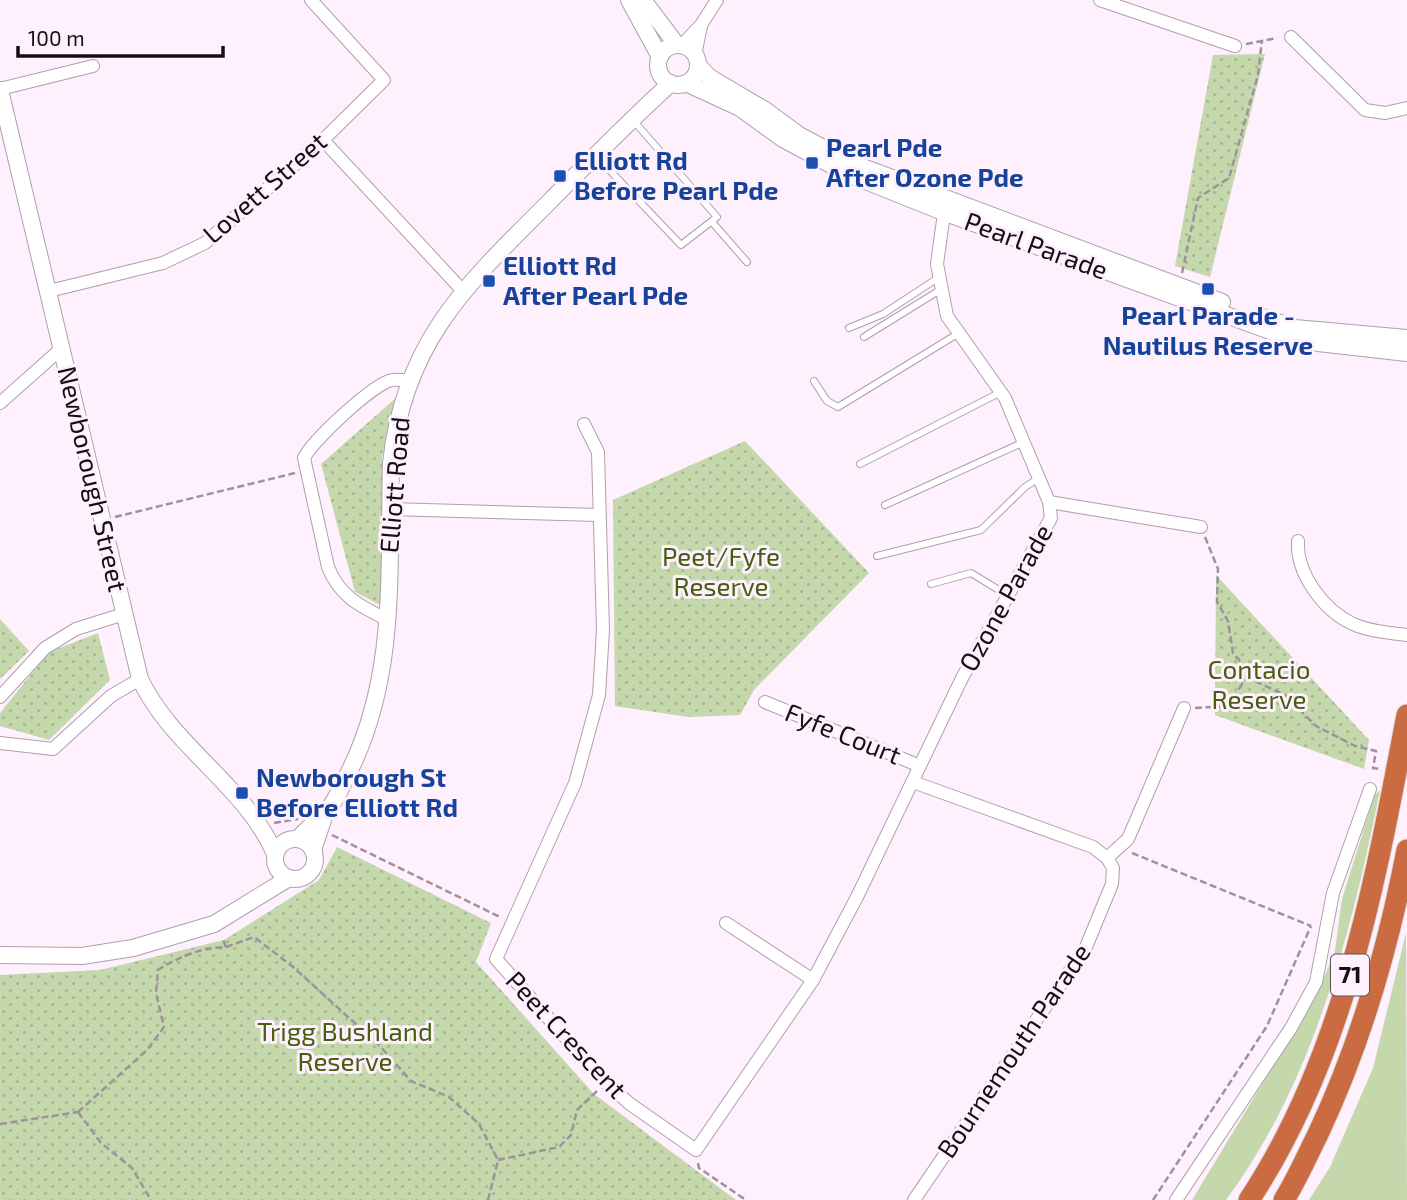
<svg xmlns="http://www.w3.org/2000/svg" width="1407" height="1200" font-family="'Exo 2',sans-serif">
	<defs>
		<pattern id="park-dots" width="8" height="8" patternUnits="userSpaceOnUse" patternTransform="scale(1.75)"><rect width="8" height="8" fill="#c5d8ac"/><path d="M2 2h.1M6 6h.1" fill="none" stroke="#a8b893" stroke-width="1.8" stroke-linecap="round"/></pattern>
	</defs>
	<rect width="100%" height="100%" fill="#fef0fd"/>
	<g fill="#c5d8ac">
		<path d="M 1380,790 C 1352,931 1313,1083 1226,1200 L 1192,1200 L 1320,988 L 1335,950 L 1342,899 L 1374,796 Z"/>
		<path d="M 1406,933 L 1407,1200 L 1309,1200 L 1330,1167 L 1373,1068 Z"/>
	</g>
	<g fill="url(#park-dots)">
		<path d="M 1265,54 L 1210,277 L 1175,266 L 1213,55 Z"/>
		<path d="M 397,397 L 382,456 L 382,606 L 355,592 L 321,464 Z"/>
		<path d="M 745,441 L 869,573 L 754,690 L 740,715 L 688,717 L 615,706 L 613,500 Z"/>
		<path d="M 1216,575 L 1369,740 L 1364,769 L 1215,715 Z"/>
		<path d="M 0,619 L 29,651 L 0,679 Z"/>
		<path d="M 98,633 L 110,680 L 49,740 L 0,726 L 0,713 L 49,652 Z"/>
		<path d="M 337,847 L 491,923 L 476,962 L 594,1094 L 736,1200 L 0,1200 L 0,975 L 100,970 L 224,940 L 319,880 Z"/>
	</g>
	<g fill="none" stroke-linecap="round" stroke-linejoin="round">
		<defs>
			<g id="lane">
				<path d="M 597,157 L 681,245 L 717,217 L 633,120"/>
				<path d="M 712,222 L 747,262"/>
				<path d="M 849,328 L 883,314 L 938,278"/>
				<path d="M 864,337 L 940,290"/>
				<path d="M 814,381 L 827,401 L 838,407 L 959,333"/>
				<path d="M 860,464 L 1001,392"/>
				<path d="M 885,505 L 1024,442"/>
				<path d="M 877,556 L 981,530 L 1025,487 L 1039,478"/>
				<path d="M 931,584 L 971,573 L 1007,595"/>
			</g>
			<g id="street">
				<path d="M 1100,0 L 1235,46"/>
				<path d="M 1291,37 L 1365,110 L 1385,113 L 1407,108"/>
				<path d="M 682,45 L 701,25 L 717,0"/>
				<path d="M 695,55 L 701,26"/>
				<path d="M 0,89 L 93,66"/>
				<path d="M 323,140 L 462,290"/>
				<path d="M 49,291 L 163,263 L 205,243 L 323,140 L 384,80 L 311,0"/>
				<path d="M 0,403 L 62,348"/>
				<path d="M 584,424 L 598,452 L 603,630 L 599,695 L 575,783 L 496,959 L 606,1083 L 630,1104 L 696,1150 L 813,980 L 857,897 L 962,678 L 1051,518 L 1049,502 L 1005,398 L 947,316 L 937,264 L 945,206"/>
				<path d="M 1049,502 L 1201,527"/>
				<path d="M 390,509 L 598,515"/>
				<path d="M 1298,541 C 1296,573 1323,610 1353,624 C 1369,631 1389,633 1407,635"/>
				<path d="M 388,620 C 360,606 340,597 328,567 L 304,458 C 313,440 373,384 392,380 C 397,379 403,380 409,381"/>
				<path d="M 0,697 L 45,648 L 76,629 L 124,614"/>
				<path d="M 765,702 L 920,766"/>
				<path d="M 0,743 L 53,749 L 111,696 L 140,679"/>
				<path d="M 913,782 L 1093,847 L 1107,858 L 1113,868 L 1112,884 L 1086,947 L 914,1200"/>
				<path d="M 1107,858 L 1128,839 L 1184,708"/>
				<path d="M 726,923 L 813,980"/>
				<path d="M 1176,1200 L 1291,1028 L 1316,982 L 1333,893 L 1370,789"/>
			</g>
			<g id="secondary">
				<path d="M 629,0 L 660,57"/>
				<path d="M 643,0 L 677,45"/>
				<circle cx="678" cy="65" r="20"/>
				<path d="M 698,65 L 709,77 L 765,110 L 799,135 L 852,163 L 1222,302"/>
				<path d="M 686,83 L 740,108 L 783,139 L 848,174 L 943,212 L 1284,336 L 1318,343 L 1407,353"/>
				<path d="M 0,90 L 140,679 C 172,747 246,786 275,854"/>
				<path d="M 1263,317 L 1295,328 L 1407,338"/>
				<circle cx="295" cy="859" r="20"/>
				<path d="M 298,839 C 306,829 317,822 325,813 C 336,802 342,785 349,772 C 398,674 388,569 391,463 C 404,341 468,283 549,202 C 589,162 629,121 671,83"/>
				<path d="M 313,850 L 325,814"/>
				<path d="M 0,955 L 82,956 L 133,948 L 214,924 L 289,878"/>
			</g>
			<g id="highway">
				<path d="M 1249,1200 C 1345,1055 1375,882 1407,715"/>
				<path d="M 1284,1200 C 1297,1179 1307,1156 1318,1134 C 1361,1043 1388,949 1407,850"/>
			</g>
		</defs>
		<use href="#lane" stroke="#af9fae" stroke-width="8"/>
		<use href="#street" stroke="#af9fae" stroke-width="14"/>
		<use href="#secondary" stroke="#af9fae" stroke-width="18"/>
		<use href="#highway" stroke="#dad9d9" stroke-width="23"/>
		<g stroke="#9e939d" stroke-width="2.5" stroke-dasharray="7 3.5" stroke-linecap="butt">
			<path d="M 1246,44 L 1277,38"/>
			<path d="M 1182,273 L 1198,198 L 1229,178 L 1258,75 L 1262,40"/>
			<path d="M 115,517 L 295,473"/>
			<path d="M 1205,537 L 1218,569 L 1217,602 L 1228,621 L 1233,653 L 1259,683 L 1285,695 L 1316,726 L 1355,746 L 1376,751 L 1373,768 L 1380,769"/>
			<path d="M 1195,708 L 1228,706 L 1250,672"/>
			<path d="M 274,823 L 298,819"/>
			<path d="M 332,835 L 502,918"/>
			<path d="M 1132,853 L 1311,926"/>
			<path d="M 226,947 L 254,937 L 292,966 L 380,1046 L 411,1081 L 449,1097 L 479,1124 L 498,1160"/>
			<path d="M 78,1112 L 147,1050 L 164,1027 L 156,993 L 158,970 C 180,956 200,948 226,947 L 222,937"/>
			<path d="M 78,1112 L 101,1143 L 132,1168 L 151,1200"/>
			<path d="M 0,1124 L 78,1112"/>
			<path d="M 498,1160 L 559,1147 L 571,1135 L 577,1110 L 597,1091"/>
			<path d="M 698,1163 L 699,1168 L 746,1200"/>
			<path d="M 488,1200 L 498,1160"/>
			<path d="M 1153,1200 L 1267,1026 L 1311,926"/>
		</g>
		<use href="#lane" stroke="#fff" stroke-width="6"/>
		<use href="#street" stroke="#fff" stroke-width="12"/>
		<use href="#secondary" stroke="#fff" stroke-width="16"/>
		<use href="#highway" stroke="#cb6b41" stroke-width="21"/>
	</g>
	<g fill="#1a4fb4" stroke="#fef0fd" stroke-width="2.5">
		<rect x="805" y="156" width="14" height="14" rx="3.5"/>
		<rect x="553" y="169" width="14" height="14" rx="3.5"/>
		<rect x="482" y="274" width="14" height="14" rx="3.5"/>
		<rect x="1201" y="282" width="14" height="14" rx="3.5"/>
		<rect x="235" y="786" width="14" height="14" rx="3.5"/>
	</g>
	<g text-anchor="middle" stroke-width="6" stroke-linejoin="round" paint-order="stroke">
		<rect fill="#fef0fd" stroke="#5b525a" stroke-width="2" x="1331" y="954.5" width="38" height="41" rx="5"/>
		<g font-size="24" font-weight="bold" fill="#150f14">
			<text x="1350" y="983">71</text>
		</g>
		<g font-size="26" font-weight="bold" fill="#164399" stroke="#fef0fd" text-anchor="start">
			<text x="826" y="157">Pearl Pde<tspan x="826" dy="30">After Ozone Pde</tspan></text>
			<text x="574" y="170">Elliott Rd<tspan x="574" dy="30">Before Pearl Pde</tspan></text>
			<text x="503" y="275">Elliott Rd<tspan x="503" dy="30">After Pearl Pde</tspan></text>
			<text x="1208" y="325" text-anchor="middle">Pearl Parade -<tspan x="1208" dy="30">Nautilus Reserve</tspan></text>
			<text x="256" y="787">Newborough St<tspan x="256" dy="30">Before Elliott Rd</tspan></text>
		</g>
		<g font-size="26" fill="#150f14" stroke="#fef0fd">
			<text transform="translate(265 188) rotate(-41)" y="9">Lovett Street</text>
			<text transform="translate(1036 246) rotate(20)" y="9">Pearl Parade</text>
			<text transform="translate(92 479) rotate(77)" y="9">Newborough Street</text>
			<text transform="translate(395 485) rotate(-85)" y="9">Elliott Road</text>
			<text transform="translate(1006 598) rotate(-61)" y="9">Ozone Parade</text>
			<text transform="translate(843 734) rotate(22)" y="9">Fyfe Court</text>
			<text transform="translate(566 1035) rotate(47)" y="9">Peet Crescent</text>
			<text transform="translate(1014 1051) rotate(-56)" y="9">Bournemouth Parade</text>
		</g>
		<g font-size="26" fill="#465f0f" stroke="#fef0fd">
			<text x="721" y="566">Peet/Fyfe<tspan x="721" dy="30">Reserve</tspan></text>
			<text x="1259" y="679">Contacio<tspan x="1259" dy="30">Reserve</tspan></text>
			<text x="345" y="1041">Trigg Bushland<tspan x="345" dy="30">Reserve</tspan></text>
		</g>
	</g>
	<path d="M18 46v10h205v-10" fill="none" stroke="#150f14" stroke-width="3.5"/>
	<text x="28" y="46" font-size="21" fill="#150f14" stroke="#fef0fd" stroke-width="5" paint-order="stroke">100 m</text>
</svg>
